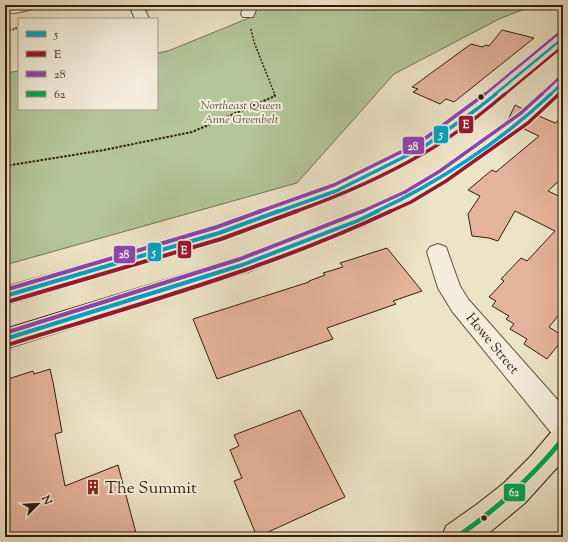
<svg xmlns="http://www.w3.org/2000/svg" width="568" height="542" font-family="'Sorts Mill Goudy',serif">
	<rect width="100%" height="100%" fill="#ede3c7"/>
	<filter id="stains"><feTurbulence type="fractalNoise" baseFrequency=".005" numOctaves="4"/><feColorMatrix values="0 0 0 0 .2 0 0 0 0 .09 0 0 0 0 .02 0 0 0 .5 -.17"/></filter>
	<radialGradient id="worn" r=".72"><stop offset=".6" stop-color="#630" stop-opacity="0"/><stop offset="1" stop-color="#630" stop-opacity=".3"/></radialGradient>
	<path fill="#b3c599" stroke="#747054" d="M 237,5 L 536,5 L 501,18 L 394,74 L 297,183 L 5,265 L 5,73 L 19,71 L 19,109 L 157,109 L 157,53 L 168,51 L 249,18 Z"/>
	<g fill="#e4b39b" stroke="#351c0f">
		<path d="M 502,30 L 534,38 L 454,102 L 446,99 L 440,104 L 413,92 L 418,89 L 412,87 L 471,44 L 482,47 L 486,45 L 489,46 Z"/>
		<path d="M 515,105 L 523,109 L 508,120 Z"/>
		<path d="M 539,116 L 555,123 L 563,117 L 563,177 L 548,191 L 563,198 L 563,310 L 549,327 L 563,336 L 563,339 L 547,359 L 524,344 L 527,339 L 510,329 L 514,324 L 506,319 L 509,316 L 492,306 L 496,301 L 489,297 L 504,281 L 501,279 L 521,258 L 527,261 L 555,231 L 515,211 L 498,241 L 489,238 L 472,236 L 468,214 L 480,196 L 468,190 L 492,170 L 496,172 L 539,136 L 524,129 Z"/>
		<path d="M 387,248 L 422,291 L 393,301 L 396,304 L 327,328 L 333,339 L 217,379 L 193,319 L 309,282 L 309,281 L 325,275 L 323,273 L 343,267 L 340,263 Z"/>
		<path d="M 50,369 L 53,382 L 62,432 L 55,434 L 65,486 L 118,465 L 137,537 L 5,537 L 5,380 L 33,371 L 34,374 Z"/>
		<path d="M 300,410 L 345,497 L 257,537 L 234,481 L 242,478 L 230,450 L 239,446 L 234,435 Z"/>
	</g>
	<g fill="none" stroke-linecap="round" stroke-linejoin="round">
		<defs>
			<g id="minor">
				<path d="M 14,5 L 39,5 L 37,8 C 27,10 14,15 5,13 L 5,7 Z"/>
				<path d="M 129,5 L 143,5 L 149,19 L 135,19 Z"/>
				<path d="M 244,5 L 258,5 L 253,17 L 243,17 L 241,14 Z"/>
				<path d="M 438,244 L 446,247 L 460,286 L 468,299 L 563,406 L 563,438 L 553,435 L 452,311 L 438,288 L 427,252 L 430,247 Z"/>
			</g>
			<path id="major" d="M 563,426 L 563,461 L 525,503 L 484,537 L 442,537 L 446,526 L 476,505 L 504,483 L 530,457 L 553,430 Z"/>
			<g id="highway">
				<path d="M 563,34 L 563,45 L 483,113 L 428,152 L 343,195 L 226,238 L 5,305 L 5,287 L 212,228 L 329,187 L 416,144 L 471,105 L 558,35 Z"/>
				<path d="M 563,77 L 563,91 L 531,122 L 450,180 L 415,201 L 364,226 L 250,271 L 5,349 L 5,329 L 234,259 L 350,216 L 401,193 L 436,172 L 519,114 L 557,79 Z"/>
			</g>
		</defs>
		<use href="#minor" stroke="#634e3d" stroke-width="2"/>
		<use href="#major" stroke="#351c0f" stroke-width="2"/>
		<use href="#highway" stroke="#351c0f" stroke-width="2"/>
		<g stroke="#351c0f" stroke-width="1.5" stroke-dasharray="2 1.5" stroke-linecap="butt">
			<path d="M 251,29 L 254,42 L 275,95"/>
			<path d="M 9,30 L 16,29 L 16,26"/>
			<path d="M 9,52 L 10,54"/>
		</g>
		<path stroke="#351c0f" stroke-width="2" stroke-dasharray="2.5 1.5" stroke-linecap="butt" d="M 5,166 L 104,150 L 192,132 L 275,96 L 274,94"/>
		<use href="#minor" fill="#f3eddb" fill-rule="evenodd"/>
		<use href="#major" fill="#ede3c7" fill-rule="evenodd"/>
		<use href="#highway" fill="#ede3c7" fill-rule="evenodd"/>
		<defs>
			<g id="bus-1-far2">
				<path d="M 494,95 L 563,38"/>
				<path d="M 550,95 L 563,82"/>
			</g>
			<g id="bus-1-far1">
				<path d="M 277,212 L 336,191 L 422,148 L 477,109 L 496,94"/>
				<path d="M 375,212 C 438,183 501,141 551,94"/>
			</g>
			<g id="bus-1">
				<path d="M 5,296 L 219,233 L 279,211"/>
				<path d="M 5,339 L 242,265 L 357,221 L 378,211"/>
			</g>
			<g id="bus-2-far2">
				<path d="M 504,95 L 563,46"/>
				<path d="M 558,95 L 563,90"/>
			</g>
			<g id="bus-2-far1">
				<path d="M 294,212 C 339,196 383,177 424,153 C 453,137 480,115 505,94"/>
				<path d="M 389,212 L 411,202 L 446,181 L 528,123 L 559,94"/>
			</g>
			<g id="bus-2">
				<path d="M 7,302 L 221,239 L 297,211"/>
				<path d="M 7,345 C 136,305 268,269 391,211"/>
			</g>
			<g id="bus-3-far2">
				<path d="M 484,95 L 559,33"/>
				<path d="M 541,95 L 559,78"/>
			</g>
			<g id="bus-3-far1">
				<path d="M 258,212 L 334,185 L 419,143 L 485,94"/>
				<path d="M 361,212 L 405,192 L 440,171 L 521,113 L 542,94"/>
			</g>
			<g id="bus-3">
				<path d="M 5,290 L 217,227 L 261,211"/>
				<path d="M 5,333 L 240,259 L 363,211"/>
			</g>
			<path id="bus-4" d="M 457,537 C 497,509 532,477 563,439"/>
		</defs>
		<use href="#bus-1-far2" stroke="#f3eddb" stroke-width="4.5"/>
		<use href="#bus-1-far1" stroke="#f3eddb" stroke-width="6"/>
		<use href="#bus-1" stroke="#f3eddb" stroke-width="7"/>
		<use href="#bus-2-far2" stroke="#f3eddb" stroke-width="4.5"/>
		<use href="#bus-2-far1" stroke="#f3eddb" stroke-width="6"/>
		<use href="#bus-2" stroke="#f3eddb" stroke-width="7"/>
		<use href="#bus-3-far2" stroke="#f3eddb" stroke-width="4.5"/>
		<use href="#bus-3-far1" stroke="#f3eddb" stroke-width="6"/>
		<use href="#bus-3" stroke="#f3eddb" stroke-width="7"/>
		<use href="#bus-4" stroke="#f3eddb" stroke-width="8"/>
		<use href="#bus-1-far2" stroke="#03a2c4" stroke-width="2.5"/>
		<use href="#bus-1-far1" stroke="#03a2c4" stroke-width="3.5"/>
		<use href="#bus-1" stroke="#03a2c4" stroke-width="4"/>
		<use href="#bus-2-far2" stroke="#96172e" stroke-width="2.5"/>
		<use href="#bus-2-far1" stroke="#96172e" stroke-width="3.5"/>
		<use href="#bus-2" stroke="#96172e" stroke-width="4"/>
		<use href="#bus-3-far2" stroke="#8e44ad" stroke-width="2.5"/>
		<use href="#bus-3-far1" stroke="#8e44ad" stroke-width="3.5"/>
		<use href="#bus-3" stroke="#8e44ad" stroke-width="4"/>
		<use href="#bus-4" stroke="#00a651" stroke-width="5"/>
	</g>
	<defs>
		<symbol id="building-bare" viewBox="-9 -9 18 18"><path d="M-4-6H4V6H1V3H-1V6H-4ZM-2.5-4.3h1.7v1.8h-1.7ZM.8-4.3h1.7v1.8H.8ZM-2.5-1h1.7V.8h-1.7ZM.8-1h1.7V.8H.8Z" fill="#8f2418" stroke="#f3eddb" stroke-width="2.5" paint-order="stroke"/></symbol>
	</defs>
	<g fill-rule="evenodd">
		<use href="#building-bare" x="82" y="476" width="22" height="22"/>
	</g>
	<g fill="#351c0f" stroke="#f3eddb" stroke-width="1.5">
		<circle cx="481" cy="97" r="3.5"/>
		<circle cx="484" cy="518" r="3.5"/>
	</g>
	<g text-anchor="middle" stroke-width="4" stroke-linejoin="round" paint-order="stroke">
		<g font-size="12" font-style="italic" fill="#5b4f38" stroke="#f3eddb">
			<text x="241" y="109">Northeast Queen<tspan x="241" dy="14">Anne Greenbelt</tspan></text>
		</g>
		<g font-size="14" fill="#351c0f" stroke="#f3eddb">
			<text transform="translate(493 343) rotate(50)" y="5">Howe Street</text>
		</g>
		<g font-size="17" fill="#351c0f" stroke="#f3eddb" text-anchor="start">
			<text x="105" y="493">The Summit</text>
		</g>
	</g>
	<g stroke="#f3eddb" stroke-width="1.5">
		<rect x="458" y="115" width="16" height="19" rx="4" fill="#96172e"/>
		<rect x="433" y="125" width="16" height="19" rx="4" fill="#03a2c4"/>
		<rect x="402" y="136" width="23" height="19" rx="4" fill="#8e44ad"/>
		<rect x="177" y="240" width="15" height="19" rx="4" fill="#96172e"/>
		<rect x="147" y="242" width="15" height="20" rx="4" fill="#03a2c4"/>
		<rect x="113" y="245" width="23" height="19" rx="4" fill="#8e44ad"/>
		<rect x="503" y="483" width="23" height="19" rx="4" fill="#00a651"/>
	</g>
	<g font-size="11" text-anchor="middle" font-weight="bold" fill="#fff">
		<text x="466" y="128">E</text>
		<text x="441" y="138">5</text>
		<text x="413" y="150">28</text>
		<text x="184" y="254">E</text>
		<text x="154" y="256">5</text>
		<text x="124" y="258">28</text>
		<text x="514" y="496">62</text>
	</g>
	<rect width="568" height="542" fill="none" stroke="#ede3c7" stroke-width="20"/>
	<rect x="6" y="6" width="556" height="530" fill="none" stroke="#351c0f" stroke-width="2"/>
	<rect x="10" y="10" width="548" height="522" fill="none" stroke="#351c0f"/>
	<rect x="18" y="18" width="140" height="92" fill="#f3eddb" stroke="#a79989"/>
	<rect x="26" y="31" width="20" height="6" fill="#03a2c4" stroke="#a79989"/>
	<text x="54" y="38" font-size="12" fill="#351c0f">5</text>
	<rect x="26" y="51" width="20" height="6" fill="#96172e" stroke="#a79989"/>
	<text x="54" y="58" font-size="12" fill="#351c0f">E</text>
	<rect x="26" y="71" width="20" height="6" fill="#8e44ad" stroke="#a79989"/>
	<text x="54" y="78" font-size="12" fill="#351c0f">28</text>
	<rect x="26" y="91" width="20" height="6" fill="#00a651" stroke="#a79989"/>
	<text x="54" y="98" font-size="12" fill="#351c0f">62</text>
	<g transform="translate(38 504) rotate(66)" stroke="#f3eddb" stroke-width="3" paint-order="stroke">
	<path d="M0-3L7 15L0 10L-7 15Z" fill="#351c0f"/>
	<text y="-6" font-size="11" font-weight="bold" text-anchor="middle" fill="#351c0f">N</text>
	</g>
	<rect width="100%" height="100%" filter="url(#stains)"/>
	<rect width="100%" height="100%" fill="url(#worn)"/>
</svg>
